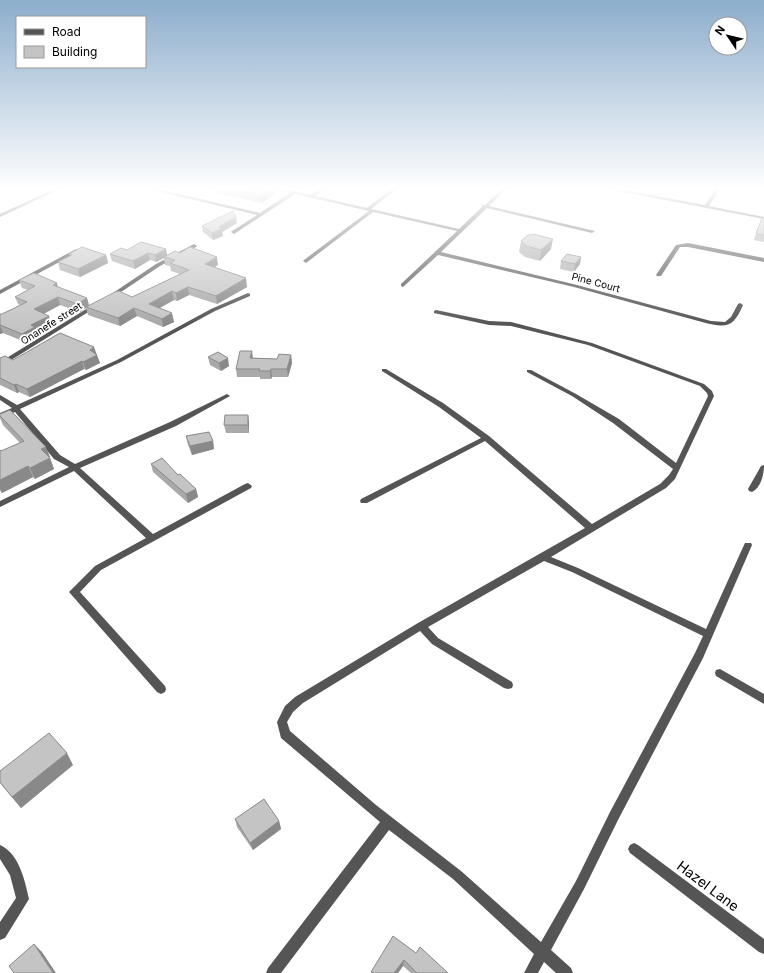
<svg xmlns="http://www.w3.org/2000/svg" width="764" height="973" font-family="Inter,sans-serif">
	<rect width="100%" height="100%" fill="#fff"/>
	<g fill="none" stroke-linecap="round" stroke-linejoin="round">
		<g fill="#555" fill-rule="evenodd">
			<path d="M 55,189 L 60,189 L 0,217 L 0,214 Z"/>
			<path d="M 151,189 L 158,189 L 260,213 L 290,193 L 276,190 L 276,189 L 295,191 L 310,195 L 320,189 L 325,189 L 315,196 L 367,208 L 392,189 L 397,189 L 371,209 L 459,229 L 482,207 L 482,205 L 485,205 L 502,189 L 506,189 L 489,206 L 595,231 L 592,233 L 487,208 L 441,252 L 577,285 L 711,321 L 725,322 L 731,317 L 738,304 L 740,303 L 743,305 C 733,329 725,328 702,322 L 574,287 L 438,255 L 403,287 L 401,286 L 401,284 L 457,231 L 373,212 L 306,263 L 303,261 L 304,260 L 369,211 L 295,194 L 234,234 L 231,232 L 232,231 L 257,215 L 153,190 Z"/>
			<path d="M 611,189 L 619,189 L 705,205 L 716,189 L 720,189 L 709,206 L 764,217 L 764,219 L 613,190 Z"/>
			<path d="M 688,243 L 764,258 L 764,262 L 688,247 L 680,247 L 661,276 L 657,276 L 656,275 L 676,245 Z"/>
			<path d="M 194,244 L 197,246 L 196,247 L 160,266 L 112,298 L 107,297 L 156,264 Z"/>
			<path d="M 76,249 L 79,251 L 78,252 L 0,294 L 0,290 Z"/>
			<path d="M 248,293 L 250,294 L 250,296 L 215,311 L 121,362 L 20,409 L 60,455 L 75,464 L 170,422 L 225,395 L 227,394 L 230,396 L 176,426 L 80,468 L 153,534 L 245,484 L 248,483 L 252,486 L 251,488 L 101,570 L 80,592 L 165,686 L 166,689 L 165,692 L 161,694 L 157,692 L 69,592 L 95,566 L 146,538 L 74,471 L 0,507 L 0,501 L 69,467 L 54,459 L 15,412 L 0,418 L 0,413 L 12,408 L 0,400 L 0,395 L 17,405 L 117,360 L 211,309 Z"/>
			<path d="M 96,303 L 99,305 L 98,306 L 0,367 L 0,362 Z"/>
			<path d="M 436,310 L 489,321 L 511,322 L 592,343 L 704,384 L 712,391 L 714,396 L 675,479 L 666,488 L 551,557 L 578,568 L 706,629 L 744,545 L 745,543 L 751,543 L 752,545 L 703,658 L 618,820 L 584,889 L 551,950 L 571,968 L 573,973 L 556,973 L 544,962 L 538,973 L 524,973 L 534,954 L 453,879 L 389,830 L 281,973 L 266,973 L 268,968 L 380,822 L 281,738 L 277,722 L 285,706 L 295,697 L 418,623 L 585,528 L 485,441 L 367,503 L 361,503 L 360,501 L 361,499 L 481,438 L 439,407 L 382,371 L 382,369 L 386,369 L 443,403 L 489,436 L 592,524 L 660,484 L 669,475 L 673,469 L 613,423 L 572,396 L 527,372 L 527,370 L 531,370 L 576,394 L 619,419 L 676,463 L 708,396 L 707,393 L 700,386 L 588,345 L 511,326 L 489,325 L 434,313 L 434,311 ZM 544,561 L 572,572 L 703,636 L 695,653 L 610,812 L 576,881 L 541,942 L 461,871 L 376,805 L 290,731 L 287,722 L 293,712 L 303,703 L 420,631 L 432,644 L 504,688 L 508,689 L 512,688 L 513,685 L 512,682 L 438,638 L 428,627 Z"/>
			<path d="M 764,465 C 764,474 761,488 752,492 L 749,491 L 748,489 L 761,466 Z"/>
			<path d="M 720,669 L 764,694 L 764,704 L 716,676 L 715,673 L 716,670 Z"/>
			<path d="M 634,843 L 638,845 L 764,939 L 764,954 L 759,952 L 630,853 L 628,849 L 630,845 Z"/>
			<path d="M 0,845 C 19,853 25,881 29,899 L 5,938 L 0,940 L 0,922 L 16,898 L 10,875 L 0,859 Z"/>
		</g>
	</g>
	<g fill="#a9a9a9">
		<path d="M 204,189 L 274,189 L 275,194 L 262,203 L 217,193 L 217,191 Z"/>
		<path d="M 764,219 L 764,242 L 754,240 L 756,233 Z"/>
		<path d="M 237,223 L 222,232 L 223,236 L 213,240 L 203,232 L 202,226 Z"/>
		<path d="M 521,241 L 551,249 L 540,261 L 525,257 L 519,252 Z"/>
		<path d="M 166,249 L 167,255 L 218,265 L 214,267 L 247,287 L 217,304 L 189,295 L 177,301 L 174,300 L 159,308 L 174,322 L 163,327 L 137,316 L 120,326 L 88,315 L 86,308 L 80,312 L 60,305 L 44,314 L 51,324 L 37,332 L 38,335 L 25,342 L 3,333 L 0,334 L 0,314 L 2,314 L 20,305 L 18,304 L 15,297 L 28,290 L 22,288 L 19,280 L 58,287 L 87,298 L 89,305 L 132,297 L 180,274 L 171,271 L 170,266 L 165,265 L 164,258 L 156,262 L 150,260 L 135,269 L 112,261 L 110,254 L 127,250 Z"/>
		<path d="M 69,254 L 106,255 L 108,263 L 80,277 L 60,270 L 58,262 L 70,256 Z"/>
		<path d="M 581,257 L 580,264 L 574,272 L 560,269 L 561,261 Z"/>
		<path d="M 96,354 L 100,363 L 86,370 L 84,369 L 30,397 L 19,392 L 17,393 L 0,385 L 0,358 L 13,360 Z"/>
		<path d="M 291,355 L 292,363 L 288,377 L 272,377 L 271,379 L 260,379 L 260,377 L 237,377 L 236,369 L 253,358 L 277,359 Z"/>
		<path d="M 208,357 L 229,366 L 221,371 L 210,365 Z"/>
		<path d="M 0,414 L 50,457 L 50,458 L 54,469 L 35,479 L 33,477 L 2,493 L 0,490 L 0,450 L 1,451 L 20,443 L 3,425 L 0,418 Z"/>
		<path d="M 248,415 L 249,424 L 249,433 L 226,433 L 224,425 Z"/>
		<path d="M 186,436 L 213,441 L 214,449 L 192,455 L 188,445 Z"/>
		<path d="M 151,464 L 178,475 L 196,489 L 198,497 L 188,503 L 153,472 Z"/>
		<path d="M 73,765 L 21,808 L 0,783 L 0,771 Z"/>
		<path d="M 235,819 L 279,821 L 281,829 L 253,850 L 237,827 Z"/>
		<path d="M 416,953 L 448,973 L 411,973 L 403,966 L 398,973 L 371,973 L 371,972 Z"/>
	</g>
	<g fill="#898989">
		<path d="M 272,189 L 274,189 L 275,194 L 262,203 L 261,196 Z"/>
		<path d="M 236,217 L 237,223 L 222,232 L 223,236 L 213,240 L 212,233 L 219,227 Z"/>
		<path d="M 553,239 L 551,249 L 540,261 L 541,250 Z"/>
		<path d="M 166,249 L 167,256 L 164,257 L 164,258 L 156,262 L 155,255 Z"/>
		<path d="M 148,253 L 150,260 L 135,269 L 133,261 Z"/>
		<path d="M 106,255 L 108,263 L 80,277 L 78,269 Z"/>
		<path d="M 217,257 L 218,265 L 206,272 L 205,264 Z"/>
		<path d="M 581,257 L 580,264 L 574,272 L 575,264 Z"/>
		<path d="M 246,278 L 247,287 L 217,304 L 216,296 Z"/>
		<path d="M 57,283 L 59,291 L 53,285 Z"/>
		<path d="M 188,287 L 189,295 L 177,301 L 176,293 Z"/>
		<path d="M 172,291 L 174,300 L 151,313 L 149,304 Z"/>
		<path d="M 58,297 L 60,305 L 37,317 L 34,309 Z"/>
		<path d="M 87,298 L 89,306 L 86,307 L 86,308 L 80,312 L 77,304 Z"/>
		<path d="M 134,308 L 137,316 L 120,326 L 118,318 Z"/>
		<path d="M 172,313 L 174,322 L 163,327 L 162,319 Z"/>
		<path d="M 49,316 L 51,324 L 37,332 L 38,335 L 25,342 L 22,334 L 31,325 Z"/>
		<path d="M 0,326 L 3,333 L 0,334 Z"/>
		<path d="M 94,347 L 100,363 L 86,370 L 83,362 L 90,350 Z"/>
		<path d="M 252,351 L 253,359 L 250,358 Z"/>
		<path d="M 291,355 L 292,363 L 288,377 L 287,369 Z"/>
		<path d="M 228,358 L 229,366 L 221,371 L 219,363 Z"/>
		<path d="M 82,361 L 84,369 L 30,397 L 27,389 Z"/>
		<path d="M 271,369 L 272,377 L 271,379 L 270,371 Z"/>
		<path d="M 16,384 L 19,392 L 17,393 L 14,385 Z"/>
		<path d="M 248,415 L 249,424 L 249,433 L 248,425 Z"/>
		<path d="M 213,441 L 214,449 L 192,455 L 190,446 Z"/>
		<path d="M 46,447 L 50,457 L 45,460 L 41,449 Z"/>
		<path d="M 50,458 L 54,469 L 35,479 L 30,468 Z"/>
		<path d="M 28,466 L 33,477 L 2,493 L 0,489 L 0,480 Z"/>
		<path d="M 196,489 L 198,497 L 188,503 L 186,494 Z"/>
		<path d="M 67,753 L 73,765 L 21,808 L 12,797 Z"/>
		<path d="M 279,821 L 281,829 L 253,850 L 250,843 Z"/>
		<path d="M 34,944 L 42,952 L 56,973 L 53,973 Z"/>
		<path d="M 404,960 L 403,966 L 398,973 L 394,973 Z"/>
	</g>
	<g fill="#c4c4c4" stroke="#898989">
		<path d="M 229,189 L 272,189 L 261,196 Z"/>
		<path d="M 233,211 L 236,217 L 219,227 L 222,229 L 212,233 L 202,226 Z"/>
		<path d="M 762,218 L 764,219 L 764,235 L 756,233 Z"/>
		<path d="M 533,234 L 553,239 L 541,250 L 526,246 L 521,241 L 528,235 L 531,235 Z"/>
		<path d="M 141,242 L 166,249 L 155,255 L 148,253 L 133,261 L 110,254 L 121,248 L 127,250 Z"/>
		<path d="M 82,247 L 106,255 L 78,269 L 58,262 L 72,255 L 69,254 Z"/>
		<path d="M 190,247 L 217,257 L 205,264 L 246,278 L 216,296 L 188,287 L 176,293 L 172,291 L 149,304 L 172,313 L 162,319 L 134,308 L 118,318 L 86,307 L 115,292 L 119,291 L 132,297 L 189,270 L 170,263 L 175,260 L 164,257 L 175,251 L 180,253 Z"/>
		<path d="M 567,254 L 581,257 L 575,264 L 561,261 Z"/>
		<path d="M 34,273 L 57,283 L 53,285 L 87,298 L 77,304 L 58,297 L 34,309 L 49,316 L 31,325 L 35,327 L 22,334 L 0,325 L 0,314 L 2,314 L 27,302 L 15,297 L 35,286 L 19,280 Z"/>
		<path d="M 60,333 L 94,347 L 90,350 L 97,355 L 83,362 L 82,361 L 27,389 L 16,384 L 14,385 L 0,378 L 0,358 L 5,356 L 13,360 Z"/>
		<path d="M 240,351 L 252,351 L 250,358 L 277,359 L 279,354 L 291,355 L 287,369 L 271,369 L 270,371 L 259,371 L 260,369 L 236,369 Z"/>
		<path d="M 218,352 L 228,358 L 219,363 L 208,357 Z"/>
		<path d="M 10,410 L 46,447 L 41,449 L 50,458 L 30,468 L 28,466 L 0,480 L 0,450 L 1,451 L 24,441 L 0,416 L 0,414 Z"/>
		<path d="M 225,415 L 248,415 L 248,425 L 224,425 Z"/>
		<path d="M 209,432 L 213,441 L 190,446 L 186,436 Z"/>
		<path d="M 162,458 L 178,475 L 180,474 L 196,489 L 186,494 L 151,464 Z"/>
		<path d="M 49,733 L 67,753 L 12,797 L 0,782 L 0,771 Z"/>
		<path d="M 264,799 L 279,821 L 250,843 L 235,819 Z"/>
		<path d="M 393,936 L 416,953 L 420,947 L 448,973 L 417,973 L 404,960 L 394,973 L 374,973 L 371,972 Z"/>
		<path d="M 34,944 L 53,973 L 14,973 L 9,966 Z"/>
	</g>
	<linearGradient id="sky" x2="0" y2="1"><stop stop-color="#8cadcc"/><stop offset="0.58" stop-color="#fff"/><stop offset="1" stop-color="#fff" stop-opacity="0"/></linearGradient>
	<rect width="764" height="325" fill="url(#sky)"/>
	<g text-anchor="middle" stroke-width="4" stroke-linejoin="round" paint-order="stroke">
		<g font-size="10" fill="#000" stroke="#fff">
			<text transform="translate(596 282) rotate(15)" y="4">Pine Court</text>
			<text transform="translate(51 323) rotate(-32)" y="4">Onanefe street</text>
		</g>
		<g font-size="14" fill="#000" stroke="#fff">
			<text transform="translate(708 886) rotate(37)" y="5">Hazel Lane</text>
		</g>
	</g>
	<rect x="16" y="16" width="130" height="52" fill="#ffffff" stroke="#999999"/>
	<rect x="24" y="29" width="20" height="6" fill="#555555" stroke="#999999"/>
	<text x="52" y="36" font-size="12" fill="#000000">Road</text>
	<rect x="24" y="46" width="20" height="12" fill="#c4c4c4" stroke="#999999"/>
	<text x="52" y="56" font-size="12" fill="#000000">Building</text>
	<g transform="translate(728 36) rotate(305)"><circle r="19" fill="#ffffff" stroke="#999999"/>
	<path d="M0-3L7 15L0 10L-7 15Z" fill="#000000"/>
	<text y="-6" font-size="11" font-weight="bold" text-anchor="middle" fill="#000000">N</text>
	</g>
</svg>
